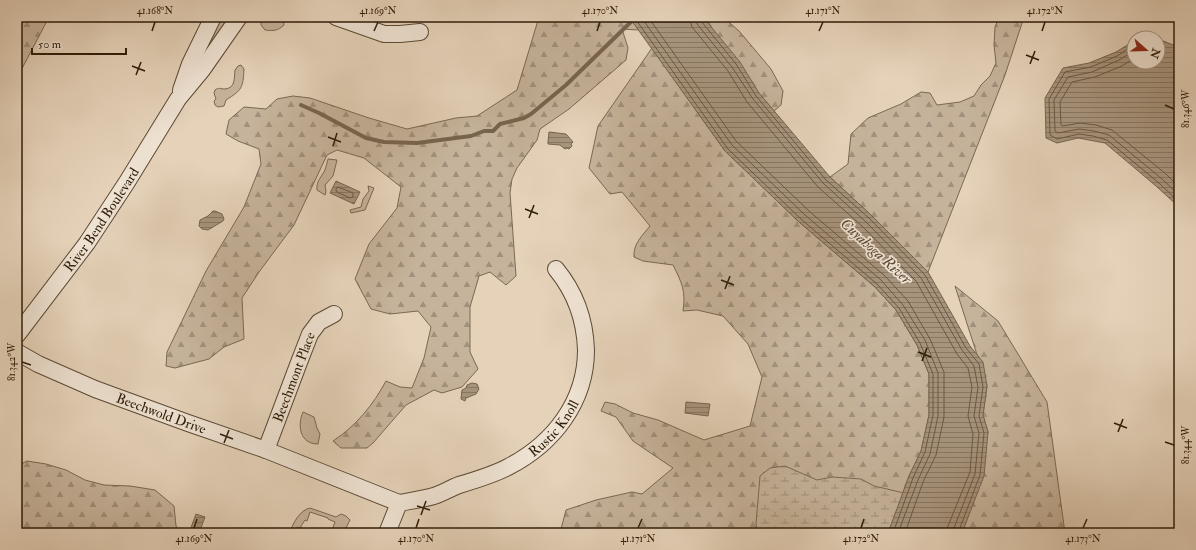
<svg xmlns="http://www.w3.org/2000/svg" width="1196" height="550" font-family="'IM FELL Double Pica',serif">
	<defs>
		<pattern id="forest-firs" width="22" height="20" patternUnits="userSpaceOnUse"><rect width="22" height="20" fill="#c6b39b"/><path d="M5 1l3.5 6h-7zM16 11l3.5 6h-7z" fill="#a1917c"/></pattern>
		<pattern id="wetland-marsh" width="20" height="14" patternUnits="userSpaceOnUse"><rect width="20" height="14" fill="#c6b39b"/><path d="M1 5h8M5 5V1M11 12h8M15 12V8" fill="none" stroke="#a1917c"/></pattern>
		<pattern id="water-rules" width="6" height="5" patternUnits="userSpaceOnUse"><rect width="6" height="5" fill="#a7947d"/><path d="M0 2.5h6" fill="none" stroke="#887864"/></pattern>
	</defs>
	<rect width="100%" height="100%" fill="#e5d2b9"/>
	<filter id="stains"><feTurbulence type="fractalNoise" baseFrequency=".005" numOctaves="4"/><feColorMatrix values="0 0 0 0 .2 0 0 0 0 .09 0 0 0 0 .02 0 0 0 .5 -.17"/></filter>
	<radialGradient id="worn" r=".72"><stop offset=".6" stop-color="#630" stop-opacity="0"/><stop offset="1" stop-color="#630" stop-opacity=".3"/></radialGradient>
	<g fill="url(#forest-firs)" stroke="#7a6852">
		<path d="M 17,17 L 49,17 L 17,78 Z"/>
		<path d="M 539,17 L 629,17 L 639,30 L 622,29 L 628,48 L 626,60 L 569,109 L 540,129 L 537,140 L 517,168 L 512,179 L 510,193 L 516,276 L 506,285 L 490,272 L 479,276 L 470,307 L 470,352 L 478,369 L 462,387 L 442,393 L 434,390 L 406,405 L 373,443 L 367,448 L 341,448 L 333,441 C 356,426 373,405 386,381 L 400,387 L 412,388 L 424,358 L 431,327 L 418,311 L 390,314 L 371,309 L 355,279 L 369,244 L 397,208 L 401,187 L 364,158 L 337,150 L 327,155 L 294,225 L 259,272 L 242,298 L 244,339 L 224,347 L 209,359 L 175,368 L 166,366 L 167,352 L 206,271 L 244,207 L 261,164 L 259,149 L 238,141 L 226,134 L 229,120 L 244,107 L 266,109 L 277,99 L 293,96 L 310,98 L 369,118 L 407,129 L 456,118 L 477,116 L 517,90 Z"/>
		<path d="M 709,17 L 723,17 L 739,31 L 771,69 L 783,91 L 781,105 L 774,111 L 759,93 L 708,23 Z"/>
		<path d="M 999,17 L 1024,17 L 1005,75 L 928,272 L 872,216 L 830,177 L 848,164 L 851,134 L 868,118 L 901,104 L 921,92 L 930,93 L 937,105 L 960,102 L 974,96 L 981,85 L 990,76 L 996,63 L 994,45 L 995,27 Z"/>
		<path d="M 652,48 L 725,151 L 799,222 L 875,287 L 896,310 L 917,345 L 929,374 L 929,415 L 921,451 L 909,476 L 888,533 L 560,533 L 566,510 L 596,500 L 632,492 L 642,494 L 673,468 L 633,441 L 616,417 L 601,411 L 605,402 L 615,404 L 633,413 L 658,420 L 704,440 L 750,426 L 762,377 L 748,344 L 723,316 L 697,310 L 683,311 C 686,291 682,283 673,265 L 643,261 L 634,257 C 633,244 642,236 650,226 L 622,192 L 610,194 L 589,168 L 598,126 Z"/>
		<path d="M 955,286 L 998,321 L 1047,402 L 1065,533 L 962,533 L 965,525 L 988,432 L 983,415 L 987,386 Z"/>
		<path d="M 27,461 L 46,464 L 66,470 L 85,480 L 104,485 L 130,486 L 155,490 L 174,506 L 176,526 L 181,533 L 17,533 L 17,466 Z"/>
	</g>
	<path fill="url(#wetland-marsh)" stroke="#7a6852" d="M 785,466 L 817,480 L 832,477 L 861,479 L 874,486 L 904,493 L 888,533 L 758,533 L 756,524 L 760,476 L 770,468 Z"/>
	<g fill="#c6b39b" stroke="#7a6852">
		<path d="M 219,17 L 231,17 L 201,67 L 199,58 Z"/>
		<path d="M 268,17 L 283,19 L 284,25 C 278,31 273,31 265,30 L 261,25 L 261,22 Z"/>
		<path d="M 241,65 L 244,69 C 243,88 242,90 226,100 L 224,106 L 218,107 L 215,105 L 214,101 L 216,99 L 214,93 L 215,90 C 219,87 220,89 225,89 C 236,88 234,77 235,70 L 238,66 Z"/>
		<path d="M 328,159 L 337,160 L 333,176 L 325,185 L 326,192 L 325,195 L 317,190 C 316,183 320,178 324,172 C 326,168 327,163 328,159 Z"/>
		<path d="M 368,186 L 374,188 L 365,210 L 351,213 L 350,210 L 361,207 L 363,199 L 369,191 Z"/>
		<path d="M 303,412 L 314,417 L 317,428 L 320,434 L 318,444 C 300,444 297,426 303,412 Z"/>
		<path d="M 310,508 L 336,517 L 341,514 L 346,516 L 350,520 L 346,528 L 346,533 L 334,533 L 332,530 L 335,522 L 328,519 L 328,518 L 310,512 L 307,521 L 305,520 L 301,526 L 301,528 L 297,527 L 296,533 L 290,533 C 292,524 300,510 310,508 Z"/>
	</g>
	<g fill="url(#water-rules)" stroke="#77644e">
		<path d="M 629,17 L 703,17 L 740,62 L 759,93 L 830,177 L 872,216 L 928,272 L 970,346 L 983,362 L 987,386 L 983,415 L 988,432 L 984,476 L 962,533 L 888,533 L 909,476 L 921,451 L 929,415 L 929,374 L 917,345 L 896,310 L 875,287 L 799,222 L 725,151 Z"/>
		<path d="M 1158,39 L 1176,46 L 1179,49 L 1179,207 L 1156,186 L 1105,143 L 1078,138 L 1057,143 L 1046,138 L 1045,98 L 1063,68 L 1089,63 L 1116,52 L 1134,41 L 1134,62 L 1158,62 Z"/>
		<path d="M 549,132 L 566,134 L 573,142 L 571,144 L 572,146 L 569,149 L 567,148 L 565,149 L 560,145 L 548,144 L 548,142 Z"/>
		<path d="M 336,181 L 360,192 L 354,204 L 330,193 Z"/>
		<path d="M 213,211 L 215,211 L 222,214 L 224,219 L 223,221 L 208,230 L 202,229 L 199,226 L 200,220 L 208,216 Z"/>
		<path d="M 472,383 L 477,384 L 479,389 L 476,394 L 466,398 L 465,401 L 461,399 L 462,390 L 466,388 L 467,385 Z"/>
		<path d="M 686,402 L 710,404 L 708,416 L 685,413 Z"/>
		<path d="M 196,514 L 205,517 L 199,533 L 189,533 Z"/>
	</g>
	<g fill="none" stroke-linecap="round" stroke-linejoin="round">
		<g stroke="#6a5842" stroke-width="1">
			<path d="M 634,17 L 728,149 L 801,219 L 877,284 L 899,308 L 920,343 L 933,374 L 933,415 L 925,452 L 913,478 L 893,533"/>
			<path d="M 641,17 L 732,145 L 805,215 L 881,280 L 903,305 L 925,340 L 938,373 L 938,416 L 930,454 L 918,480 L 898,533"/>
			<path d="M 648,17 L 736,141 L 809,211 L 885,276 L 908,301 L 930,339 L 944,372 L 944,417 L 936,455 L 923,482 L 905,533"/>
			<path d="M 689,17 L 692,27 L 728,71 L 747,102 L 818,187 L 862,226 L 916,281 L 957,354 L 968,368 L 972,387 L 968,416 L 973,434 L 970,472 L 948,526 L 947,533"/>
			<path d="M 695,17 L 697,24 L 732,67 L 753,99 L 823,183 L 866,222 L 921,278 L 962,350 L 974,366 L 978,387 L 974,416 L 979,433 L 975,474 L 954,528 L 953,533"/>
			<path d="M 700,17 L 701,21 L 736,64 L 756,96 L 826,180 L 870,219 L 925,275 L 966,348 L 979,364 L 983,387 L 979,416 L 984,433 L 980,475 L 958,533"/>
			<path d="M 1134,45 L 1117,56 L 1091,67 L 1065,72 L 1049,99 L 1050,135 L 1057,139 L 1079,134 L 1093,136 L 1107,140 L 1159,183 L 1179,202"/>
			<path d="M 1134,51 L 1119,60 L 1092,72 L 1068,77 L 1054,100 L 1055,131 L 1058,133 L 1079,129 L 1094,131 L 1109,135 L 1162,179 L 1179,195"/>
			<path d="M 1134,58 L 1122,66 L 1095,77 L 1072,82 L 1060,102 L 1061,125 L 1063,126 L 1080,123 L 1096,125 L 1112,130 L 1166,174 L 1179,187"/>
			<path d="M 338,187 L 353,193 L 353,197 L 350,198 L 337,192 L 336,190 Z"/>
		</g>
		<path stroke="#77644e" stroke-width="4" d="M 301,105 L 319,113 L 366,138 L 384,142 L 417,143 L 471,136 L 484,131 L 493,131 L 500,124 L 524,118 L 531,114 L 566,85 L 636,17"/>
		<defs>
			<g id="minor">
				<path d="M 336,17 L 384,34 L 400,34 L 420,32"/>
				<path d="M 181,90 L 190,64 L 213,17"/>
				<path id="s1" d="M 17,335 L 87,243 L 127,182 L 178,99 L 202,70 L 239,17"/>
				<path id="s2" d="M 17,352 L 38,364 L 95,389 L 188,423 L 266,450 L 399,503"/>
				<path id="s3" d="M 266,450 L 298,365 L 310,334 L 319,322 L 334,314"/>
				<path id="s4" d="M 399,503 C 410,501 423,499 434,496 C 443,493 451,488 459,485 C 476,480 493,475 508,467 C 553,444 586,402 586,350 C 585,320 575,292 556,269"/>
				<path d="M 387,533 L 399,503"/>
			</g>
		</defs>
		<use href="#minor" stroke="#5c4a34" stroke-width="18"/>
		<use href="#minor" stroke="#eee2d2" stroke-width="16"/>
	</g>
	<path fill="none" stroke="#2e1d08" stroke-width="1.5" d="M 152,31 L 155,22M 374,31 L 378,22M 597,31 L 600,22M 819,31 L 823,22M 1042,31 L 1045,22M 1026,55 L 1039,60M 1030,64 L 1035,51M 132,66 L 145,71M 136,75 L 141,62M 1165,105 L 1174,109M 328,137 L 341,142M 333,146 L 337,133M 525,209 L 538,214M 529,218 L 534,205M 721,280 L 734,285M 725,289 L 730,276M 918,352 L 931,357M 922,361 L 927,348M 22,362 L 31,365M 1114,423 L 1127,428M 1118,432 L 1123,419M 220,434 L 233,439M 1165,442 L 1174,445M 224,443 L 229,430M 417,506 L 430,510M 421,515 L 426,501M 194,528 L 197,519M 416,528 L 419,519M 638,528 L 642,519M 861,528 L 864,519M 1083,528 L 1087,519"/>
	<g text-anchor="middle" stroke-width="3.5" stroke-linejoin="round" paint-order="stroke">
		<g font-size="14" fill="#2e1d08" stroke="#eee2d2">
			<text dy="5" stroke="none"><textPath href="#s1" startOffset="143">River Bend Boulevard</textPath></text>
			<text dy="5" stroke="none"><textPath href="#s3" startOffset="78">Beechmont Place</textPath></text>
			<text dy="5" stroke="none"><textPath href="#s2" startOffset="157">Beechwold Drive</textPath></text>
			<text dy="5" stroke="none"><textPath href="#s4" startOffset="176">Rustic Knoll</textPath></text>
		</g>
		<g font-size="15" font-style="italic" fill="#584731" stroke="#eee2d2">
			<text transform="translate(876 251) rotate(42)" y="5">Cuyahoga River</text>
		</g>
	</g>
	<rect width="1196" height="550" fill="none" stroke="#e5d2b9" stroke-width="44"/>
	<g transform="translate(1146 50) rotate(110)"><circle r="19" fill="#eee2d2" stroke="#a19381"/>
	<path d="M0-3L7 15L0 10L-7 15Z" fill="#8f2418"/>
	<text y="-6" font-size="11" font-weight="bold" text-anchor="middle" fill="#2e1d08">N</text>
	</g>
	<path d="M32 48v6h94v-6" fill="none" stroke="#2e1d08" stroke-width="2"/>
	<text x="38" y="48" font-size="12" fill="#2e1d08" stroke="#eee2d2" stroke-width="3" paint-order="stroke">50 m</text>
	<rect x="22" y="22" width="1152" height="506" fill="none" stroke="#2e1d08" stroke-width="1.5"/>
	<g font-size="10" text-anchor="middle" fill="#2e1d08">
		<text x="155" y="14">41.168°N</text>
		<text x="378" y="14">41.169°N</text>
		<text x="600" y="14">41.170°N</text>
		<text x="823" y="14">41.171°N</text>
		<text x="1045" y="14">41.172°N</text>
		<text transform="translate(1185 109) rotate(-90)" y="4">81.346°W</text>
		<text transform="translate(11 362) rotate(-90)" y="4">81.342°W</text>
		<text transform="translate(1185 445) rotate(-90)" y="4">81.344°W</text>
		<text x="194" y="542">41.169°N</text>
		<text x="416" y="542">41.170°N</text>
		<text x="638" y="542">41.171°N</text>
		<text x="861" y="542">41.172°N</text>
		<text x="1083" y="542">41.173°N</text>
	</g>
	<rect width="100%" height="100%" filter="url(#stains)"/>
	<rect width="100%" height="100%" fill="url(#worn)"/>
</svg>
